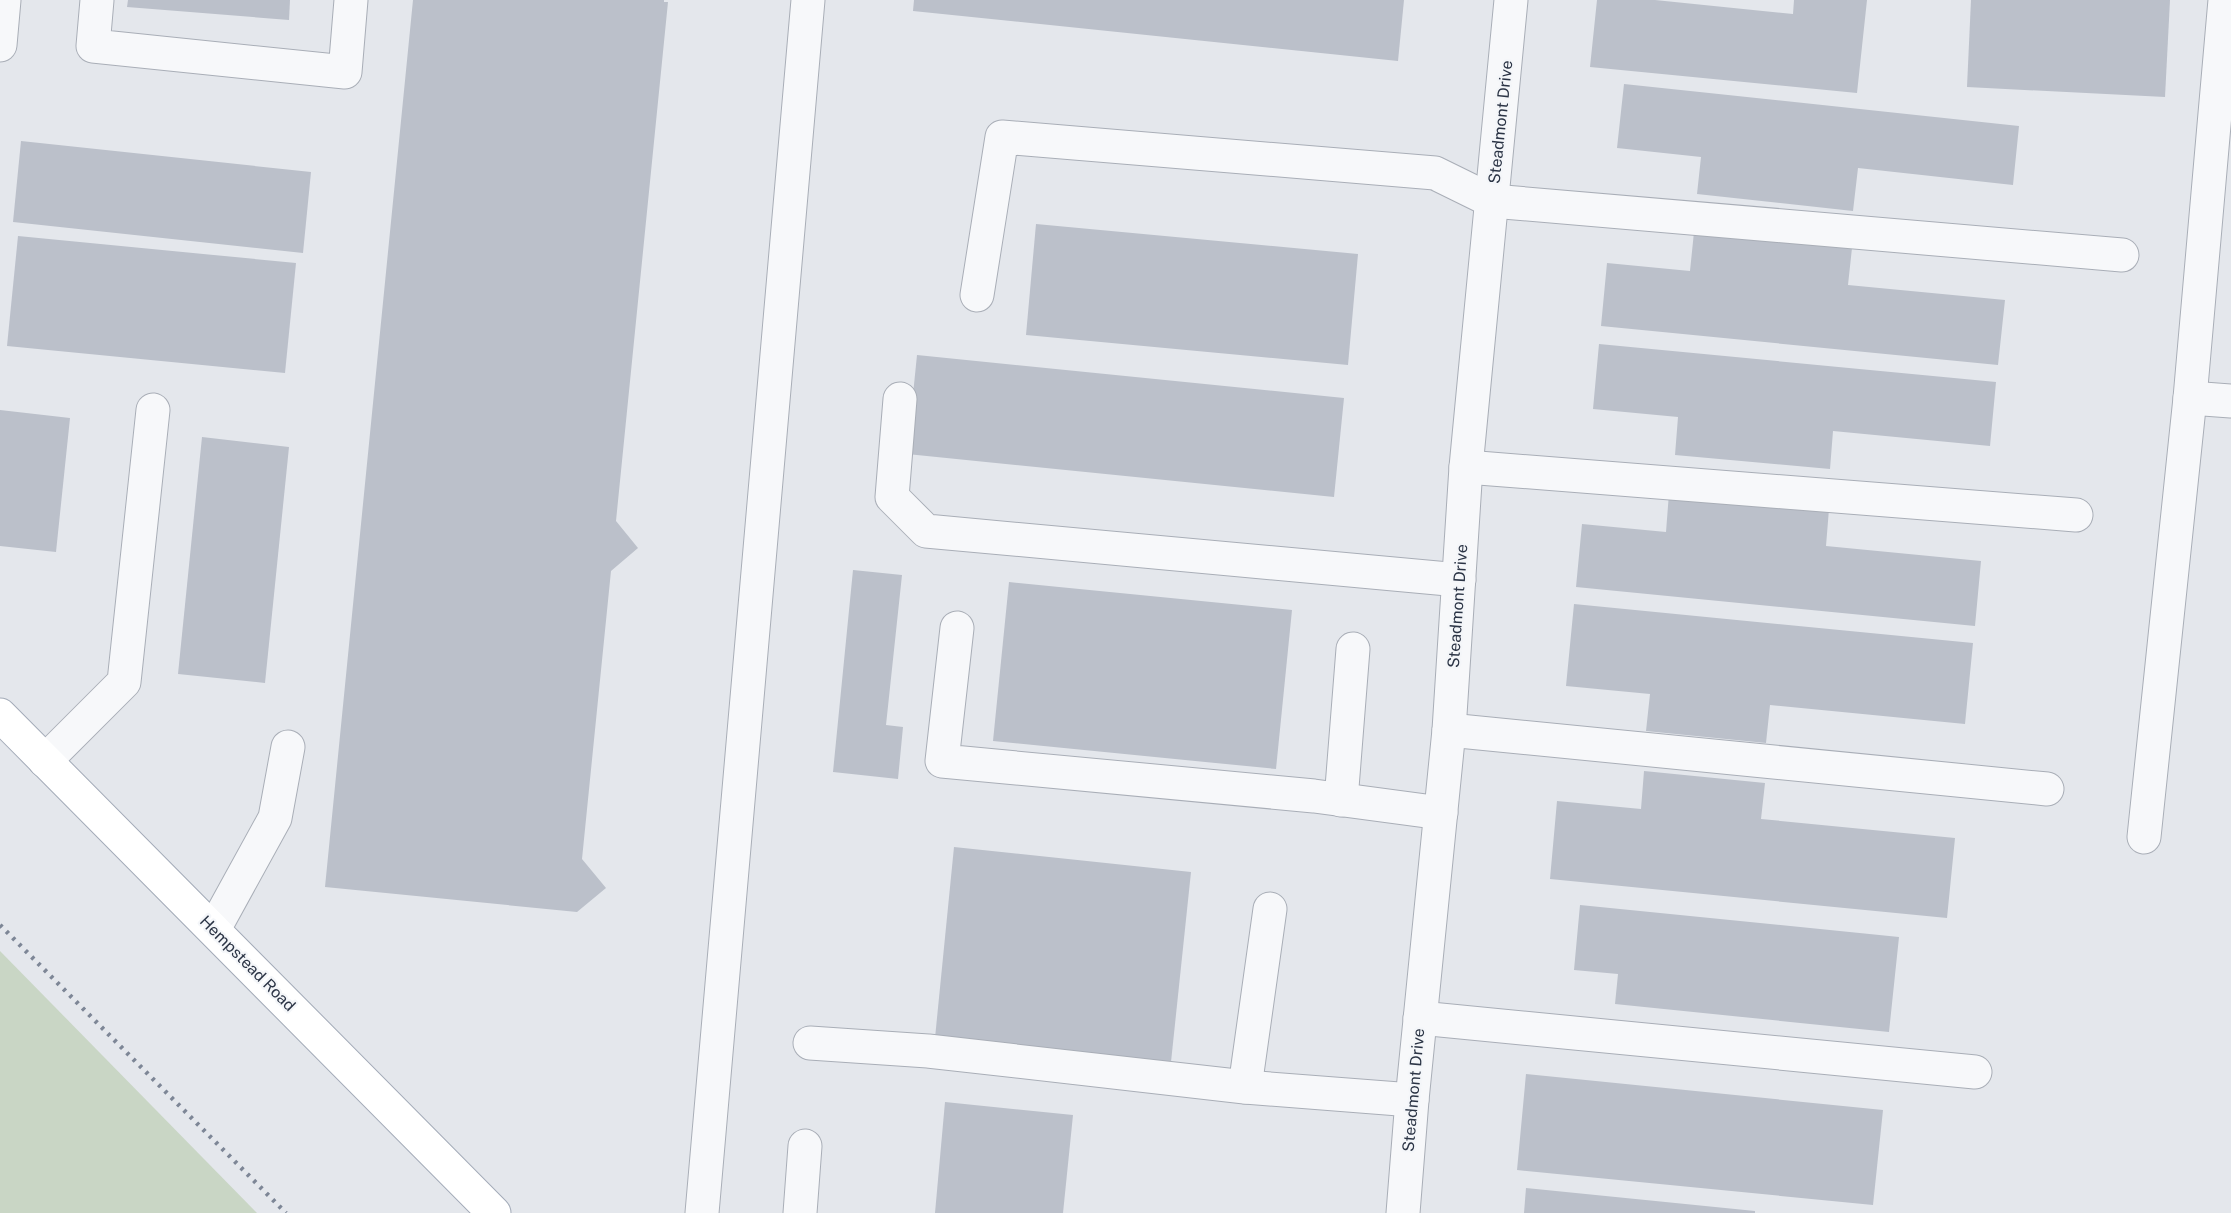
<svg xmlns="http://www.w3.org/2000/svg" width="2231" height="1213" font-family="'Public Sans',sans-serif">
	<rect width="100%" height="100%" fill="#e4e7ec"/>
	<path fill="#c9d6c5" d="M 0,951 L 257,1213 L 0,1213 Z"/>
	<g fill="#bbc0ca">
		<path d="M 128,0 L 290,0 L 289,20 L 127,7 Z"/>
		<path d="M 413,0 L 664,0 L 664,2 L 668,2 L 616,521 L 638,548 L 611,571 L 582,859 L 606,888 L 577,912 L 325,887 Z"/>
		<path d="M 914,0 L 1404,0 L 1398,61 L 913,11 Z"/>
		<path d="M 1597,0 L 1655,0 L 1793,14 L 1794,0 L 1867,0 L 1857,93 L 1590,67 Z"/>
		<path d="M 1971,0 L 2170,0 L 2165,97 L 1967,87 Z"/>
		<path d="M 1624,84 L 2019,126 L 2013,185 L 1858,168 L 1853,211 L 1697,194 L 1701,157 L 1617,148 Z"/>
		<path d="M 21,141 L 311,172 L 303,253 L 13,222 Z"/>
		<path d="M 1036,224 L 1358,254 L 1348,365 L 1026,335 Z"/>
		<path d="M 1694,232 L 1852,248 L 1848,285 L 2005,300 L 1998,365 L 1601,326 L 1607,263 L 1690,271 Z"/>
		<path d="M 18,236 L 296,263 L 285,373 L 7,346 Z"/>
		<path d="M 1599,344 L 1996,382 L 1990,446 L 1833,431 L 1830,469 L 1675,455 L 1678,417 L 1593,409 Z"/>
		<path d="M 917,355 L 1344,398 L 1334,497 L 907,454 Z"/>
		<path d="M 0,410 L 70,418 L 56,552 L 0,546 Z"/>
		<path d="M 202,437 L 289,447 L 265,683 L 178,674 Z"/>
		<path d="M 1669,493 L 1829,509 L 1826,546 L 1981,561 L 1975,626 L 1576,587 L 1582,524 L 1666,532 Z"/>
		<path d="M 853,570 L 902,575 L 886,725 L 903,727 L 898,779 L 833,772 Z"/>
		<path d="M 1009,582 L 1292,610 L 1276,769 L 993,741 Z"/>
		<path d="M 1574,604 L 1973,643 L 1965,724 L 1770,705 L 1766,743 L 1646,731 L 1650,694 L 1566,686 Z"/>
		<path d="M 1644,771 L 1765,783 L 1761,819 L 1955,838 L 1947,918 L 1550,879 L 1557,801 L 1641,809 Z"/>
		<path d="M 954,847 L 1191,872 L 1171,1062 L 935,1038 Z"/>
		<path d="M 1580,905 L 1899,937 L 1889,1032 L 1615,1004 L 1618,974 L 1574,970 Z"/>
		<path d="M 1526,1074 L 1883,1110 L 1873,1205 L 1517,1170 Z"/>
		<path d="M 945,1102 L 1073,1115 L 1063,1213 L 935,1213 Z"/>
		<path d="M 1526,1188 L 1755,1211 L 1755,1213 L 1524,1213 Z"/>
	</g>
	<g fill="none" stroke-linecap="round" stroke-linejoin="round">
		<defs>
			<g id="minor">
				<path d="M 97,0 L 93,46 L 345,72 L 351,0"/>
				<path d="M 0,45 L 4,0"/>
				<path d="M 977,295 L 1002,137 L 1435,173 L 1492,201 L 2122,255"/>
				<path d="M 2190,398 L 2231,401"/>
				<path d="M 900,399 L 892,497 L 926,531 L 1459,580"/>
				<path d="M 1466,467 L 2076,515"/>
				<path d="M 957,628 L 942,761 L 1314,796 L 1441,813"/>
				<path d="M 1449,730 L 2047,789"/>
				<path d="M 45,761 L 124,682 L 153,410"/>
				<path d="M 1341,800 L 1353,649"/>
				<path d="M 2144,837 L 2190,398 L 2225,0"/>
				<path d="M 214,929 L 275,818 L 288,747"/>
				<path d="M 1420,1018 L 1975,1072"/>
				<path d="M 810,1043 L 928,1051 L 1245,1087 L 1412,1100"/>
				<path d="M 1245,1087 L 1270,909"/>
				<path d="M 702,1213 L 808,0"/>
				<path d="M 800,1213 L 805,1146"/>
				<path d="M 1403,1213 L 1412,1100 L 1449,730 L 1466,467 L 1511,0"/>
			</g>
			<path id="major" d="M 0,715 L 494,1213"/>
		</defs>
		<use href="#minor" stroke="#a9aeb7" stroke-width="35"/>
		<use href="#major" stroke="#a3abb8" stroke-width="35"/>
		<use href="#minor" stroke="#f7f8fa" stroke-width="33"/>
		<use href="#major" stroke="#fff" stroke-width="33"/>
		<path stroke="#7d8696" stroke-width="4.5" stroke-dasharray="3 6" stroke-linecap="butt" d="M 0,925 L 286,1213"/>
	</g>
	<g text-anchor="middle" stroke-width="4.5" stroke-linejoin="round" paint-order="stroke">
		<g font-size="16" fill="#2b3445" stroke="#f4f6f9">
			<text transform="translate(1500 122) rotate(-84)" y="6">Steadmont Drive</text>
			<text transform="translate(1457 606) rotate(-86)" y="6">Steadmont Drive</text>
			<text transform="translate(248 963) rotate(45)" y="6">Hempstead Road</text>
			<text transform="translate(1413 1090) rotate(-85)" y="6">Steadmont Drive</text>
		</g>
	</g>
</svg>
